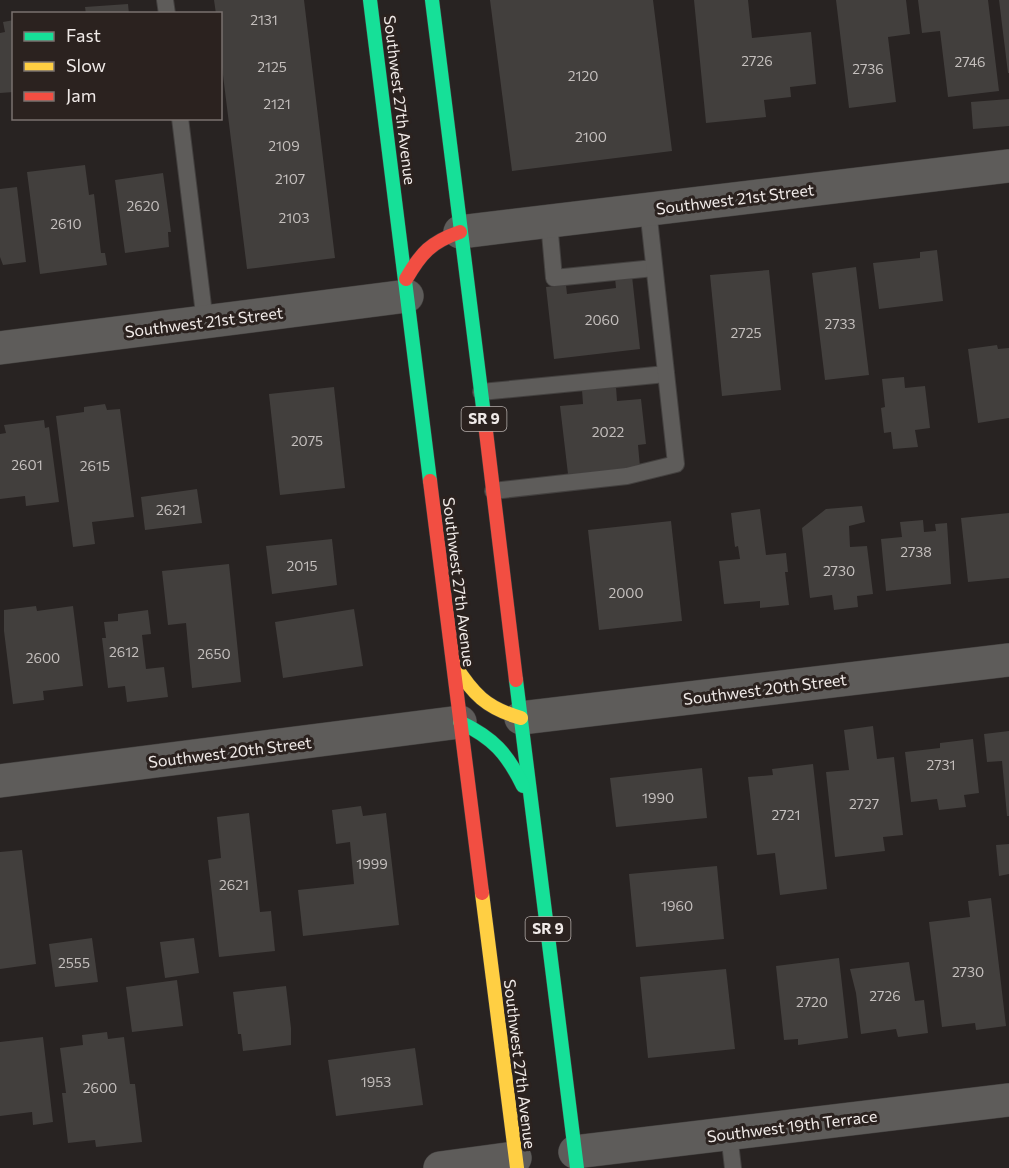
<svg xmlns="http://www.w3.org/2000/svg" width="1009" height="1168" font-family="Commissioner,sans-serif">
	<rect width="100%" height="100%" fill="#282322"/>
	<g fill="#423f3d">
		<path d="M 214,0 L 304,0 L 335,258 L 247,269 L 220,51 L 220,14 L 216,14 Z"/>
		<path d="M 490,0 L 653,0 L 672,151 L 512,171 Z"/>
		<path d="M 694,0 L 748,0 L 752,38 L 811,32 L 816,84 L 790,87 L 791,97 L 764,100 L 766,117 L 706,123 Z"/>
		<path d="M 836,0 L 906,0 L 910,34 L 888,37 L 896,102 L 849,108 Z"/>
		<path d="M 918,0 L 988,0 L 999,91 L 948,97 L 940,31 L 922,33 Z"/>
		<path d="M 999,0 L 1009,0 L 1009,73 L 1008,73 Z"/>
		<path d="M 128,4 L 129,14 L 86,14 L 85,7 Z"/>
		<path d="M 14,20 L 14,92 L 0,93 L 0,33 L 5,32 L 3,22 Z"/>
		<path d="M 1009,99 L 1009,126 L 973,129 L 971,102 Z"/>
		<path d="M 85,165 L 89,195 L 94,194 L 101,253 L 105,253 L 107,265 L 40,274 L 27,172 Z"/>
		<path d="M 163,173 L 171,232 L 168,232 L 169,247 L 125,253 L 115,180 Z"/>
		<path d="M 17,187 L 26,262 L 3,265 L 0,257 L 0,189 Z"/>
		<path d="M 937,250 L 943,301 L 879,309 L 873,263 L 920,258 L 920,252 Z"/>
		<path d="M 856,267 L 869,375 L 825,380 L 812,273 Z"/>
		<path d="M 769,270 L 781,390 L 722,396 L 710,275 Z"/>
		<path d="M 632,276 L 640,349 L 554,359 L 546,287 L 566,285 L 567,294 L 616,288 L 615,278 Z"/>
		<path d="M 997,345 L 998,349 L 1009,348 L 1009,418 L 978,423 L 968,349 Z"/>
		<path d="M 904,377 L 905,388 L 925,386 L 930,428 L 915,430 L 918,447 L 893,449 L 891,432 L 884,433 L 881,408 L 885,407 L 882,379 Z"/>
		<path d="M 334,387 L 345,488 L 280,495 L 269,394 Z"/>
		<path d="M 616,387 L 617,401 L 641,399 L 646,444 L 638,445 L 640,467 L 568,474 L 560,406 L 583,404 L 582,390 Z"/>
		<path d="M 105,404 L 107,410 L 120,409 L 134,517 L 92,522 L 95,544 L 73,547 L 56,416 L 84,412 L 84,407 Z"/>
		<path d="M 44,420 L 45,428 L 49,427 L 59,502 L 26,506 L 25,496 L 0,499 L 0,434 L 6,433 L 4,425 Z"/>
		<path d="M 197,489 L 202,523 L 145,530 L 141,497 Z"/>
		<path d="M 862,506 L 865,522 L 849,526 L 850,547 L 867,546 L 873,594 L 857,596 L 858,607 L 834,610 L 832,595 L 810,598 L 802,528 L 826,509 Z"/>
		<path d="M 760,509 L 766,555 L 786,553 L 788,572 L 785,572 L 789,605 L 760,608 L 760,601 L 724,604 L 719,561 L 740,559 L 738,546 L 735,547 L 731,513 Z"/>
		<path d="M 1009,513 L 1009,578 L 968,582 L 961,518 Z"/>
		<path d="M 923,520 L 924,532 L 936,531 L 935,524 L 947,523 L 951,584 L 886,591 L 881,539 L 902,537 L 900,522 Z"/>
		<path d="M 671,521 L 682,621 L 599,630 L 588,530 Z"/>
		<path d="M 332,539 L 337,585 L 272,594 L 266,546 Z"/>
		<path d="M 229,564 L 241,682 L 192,688 L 186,623 L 168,625 L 162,571 Z"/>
		<path d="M 36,606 L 37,611 L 73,606 L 83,686 L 43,691 L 44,700 L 13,704 L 4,631 L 4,610 Z"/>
		<path d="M 354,609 L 363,666 L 283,678 L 275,622 Z"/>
		<path d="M 148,610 L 151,634 L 142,635 L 146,669 L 164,667 L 168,697 L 127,702 L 125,686 L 108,688 L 102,638 L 106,638 L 104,622 L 118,621 L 118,614 Z"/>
		<path d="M 873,726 L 877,759 L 894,757 L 903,835 L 883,837 L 885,851 L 835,857 L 826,772 L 849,770 L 844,730 Z"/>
		<path d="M 1009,731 L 1009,816 L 1007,816 L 1002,761 L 987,762 L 984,734 Z"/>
		<path d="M 973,739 L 979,793 L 964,795 L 966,807 L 939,810 L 937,799 L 911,802 L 905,752 L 940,748 L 940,743 Z"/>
		<path d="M 813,764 L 827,889 L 780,895 L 775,853 L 757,855 L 748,777 L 773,775 L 772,769 Z"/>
		<path d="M 702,768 L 707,818 L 616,827 L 610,778 Z"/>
		<path d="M 361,806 L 363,816 L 386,813 L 399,925 L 303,936 L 298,890 L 354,884 L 350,842 L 336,844 L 332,810 Z"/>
		<path d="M 249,813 L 260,912 L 271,911 L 275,951 L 219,957 L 208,860 L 221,858 L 217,817 Z"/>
		<path d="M 1009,844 L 1009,874 L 999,876 L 996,845 Z"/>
		<path d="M 22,850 L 36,964 L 0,969 L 0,852 Z"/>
		<path d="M 717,866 L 724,939 L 636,947 L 629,874 Z"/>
		<path d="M 991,898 L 1006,1026 L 976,1030 L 975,1023 L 942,1027 L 929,922 L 970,917 L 968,901 Z"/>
		<path d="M 92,938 L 98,982 L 55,987 L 49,944 Z"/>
		<path d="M 194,938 L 199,973 L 165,978 L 160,942 Z"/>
		<path d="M 839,958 L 848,1038 L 798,1045 L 798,1039 L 784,1040 L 776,966 Z"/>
		<path d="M 909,962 L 915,1001 L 924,1000 L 928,1033 L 898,1037 L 896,1029 L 861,1034 L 856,993 L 850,969 Z"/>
		<path d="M 726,969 L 735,1049 L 648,1058 L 640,977 Z"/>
		<path d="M 177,980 L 183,1026 L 132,1032 L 126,987 Z"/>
		<path d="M 286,986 L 291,1028 L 291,1045 L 243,1051 L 241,1034 L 238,1034 L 233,992 Z"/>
		<path d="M 107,1032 L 108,1039 L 124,1037 L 130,1084 L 135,1084 L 142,1142 L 96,1147 L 95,1140 L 68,1143 L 62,1093 L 66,1093 L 60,1048 L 83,1045 L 82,1035 Z"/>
		<path d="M 43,1037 L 53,1122 L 33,1125 L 32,1112 L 0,1116 L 0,1042 Z"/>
		<path d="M 415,1048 L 423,1105 L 336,1116 L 328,1060 Z"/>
	</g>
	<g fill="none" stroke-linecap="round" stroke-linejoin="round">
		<defs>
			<g id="lane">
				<path d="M 165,0 L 167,14"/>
				<path d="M 180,118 L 205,322"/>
				<path d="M 549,222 L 554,278 L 654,268"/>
				<path d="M 481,392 L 666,374"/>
				<path d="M 493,491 L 627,476 L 676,464 L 648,209"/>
				<path d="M 729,1134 L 733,1168"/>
			</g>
			<g id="street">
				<path d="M 460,232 L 1009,166"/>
				<path d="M 0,348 L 407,296"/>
				<path d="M 521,718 L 1009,660"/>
				<path d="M 0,781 L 460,722"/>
				<path d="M 575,1152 L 1009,1100"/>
				<path d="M 440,1168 L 515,1158"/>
			</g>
			<g id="fast">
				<path d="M 370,0 L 430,481"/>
				<path d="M 432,0 L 484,415"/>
				<path d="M 516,680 L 577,1168"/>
				<path d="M 460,722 C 493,738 507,753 523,786"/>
			</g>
			<g id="slow">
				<path d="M 454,664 C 473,694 486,708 521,718"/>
				<path d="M 482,893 L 517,1168"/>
			</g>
			<g id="jam">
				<path d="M 406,279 C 421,253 431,242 460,232"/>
				<path d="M 484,415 L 516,680"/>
				<path d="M 430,481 L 482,893"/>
			</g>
		</defs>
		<use href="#lane" stroke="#43403f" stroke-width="18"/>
		<use href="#street" stroke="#43403f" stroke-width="34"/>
		<use href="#fast" stroke="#43403f" stroke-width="15"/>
		<use href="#slow" stroke="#43403f" stroke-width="15"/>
		<use href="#jam" stroke="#43403f" stroke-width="15"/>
		<use href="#lane" stroke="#5e5c5a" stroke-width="16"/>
		<use href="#street" stroke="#5e5c5a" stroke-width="33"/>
		<use href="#fast" stroke="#16e098" stroke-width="14"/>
		<use href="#slow" stroke="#ffcf43" stroke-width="14"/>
		<use href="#jam" stroke="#f24e42" stroke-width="14"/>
	</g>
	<g text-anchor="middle" stroke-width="6" stroke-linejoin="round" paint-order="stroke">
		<g font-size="14" fill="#c4bfbd">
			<text x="264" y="25">2131</text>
			<text x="757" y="66">2726</text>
			<text x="970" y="67">2746</text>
			<text x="272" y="72">2125</text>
			<text x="868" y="74">2736</text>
			<text x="583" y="81">2120</text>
			<text x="277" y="109">2121</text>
			<text x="591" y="142">2100</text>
			<text x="284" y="151">2109</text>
			<text x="290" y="184">2107</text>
			<text x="143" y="211">2620</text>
			<text x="294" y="223">2103</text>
			<text x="66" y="229">2610</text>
			<text x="602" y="325">2060</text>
			<text x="840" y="329">2733</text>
			<text x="746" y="338">2725</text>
			<text x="608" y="437">2022</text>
			<text x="307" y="446">2075</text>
			<text x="27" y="470">2601</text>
			<text x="95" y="471">2615</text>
			<text x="171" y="515">2621</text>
			<text x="916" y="557">2738</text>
			<text x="302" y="571">2015</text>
			<text x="839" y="576">2730</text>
			<text x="626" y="598">2000</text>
			<text x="124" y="657">2612</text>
			<text x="214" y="659">2650</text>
			<text x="43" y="663">2600</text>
			<text x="941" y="770">2731</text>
			<text x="658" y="803">1990</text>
			<text x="864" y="809">2727</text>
			<text x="786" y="820">2721</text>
			<text x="372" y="869">1999</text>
			<text x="234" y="890">2621</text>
			<text x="677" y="911">1960</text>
			<text x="74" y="968">2555</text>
			<text x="968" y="977">2730</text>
			<text x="885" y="1001">2726</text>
			<text x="812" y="1007">2720</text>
			<text x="376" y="1087">1953</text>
			<text x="100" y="1093">2600</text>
		</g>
		<g fill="#2b221f" stroke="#b5aeac" stroke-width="1.5">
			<rect x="461.5" y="407" width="45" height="24" rx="4.5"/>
			<rect x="525.5" y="917" width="45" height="24" rx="4.5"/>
		</g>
		<g font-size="15" font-weight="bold" fill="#f0eae8">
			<text x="484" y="424">SR 9</text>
			<text x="548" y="934">SR 9</text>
		</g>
		<g font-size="16" fill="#f0eae8" stroke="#2b221f">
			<text transform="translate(400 100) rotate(83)" y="6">Southwest 27th Avenue</text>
			<text transform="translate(735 199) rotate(-7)" y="6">Southwest 21st Street</text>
			<text transform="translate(204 322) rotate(-7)" y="6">Southwest 21st Street</text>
			<text transform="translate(459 582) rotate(83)" y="6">Southwest 27th Avenue</text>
			<text transform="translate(765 689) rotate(-7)" y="6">Southwest 20th Street</text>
			<text transform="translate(230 752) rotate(-7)" y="6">Southwest 20th Street</text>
			<text transform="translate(520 1064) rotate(83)" y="6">Southwest 27th Avenue</text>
			<text transform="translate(792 1126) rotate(-7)" y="6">Southwest 19th Terrace</text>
		</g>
	</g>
	<rect x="12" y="12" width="210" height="108" fill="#2b221f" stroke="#7a726f" stroke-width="1.5"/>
	<rect x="24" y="32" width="30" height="9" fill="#16e098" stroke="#7a726f" stroke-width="1.5"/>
	<text x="66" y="42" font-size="18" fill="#f0eae8">Fast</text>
	<rect x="24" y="62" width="30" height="9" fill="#ffcf43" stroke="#7a726f" stroke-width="1.5"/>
	<text x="66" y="72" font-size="18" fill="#f0eae8">Slow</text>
	<rect x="24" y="92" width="30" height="9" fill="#f24e42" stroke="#7a726f" stroke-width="1.5"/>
	<text x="66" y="102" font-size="18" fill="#f0eae8">Jam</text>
</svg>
